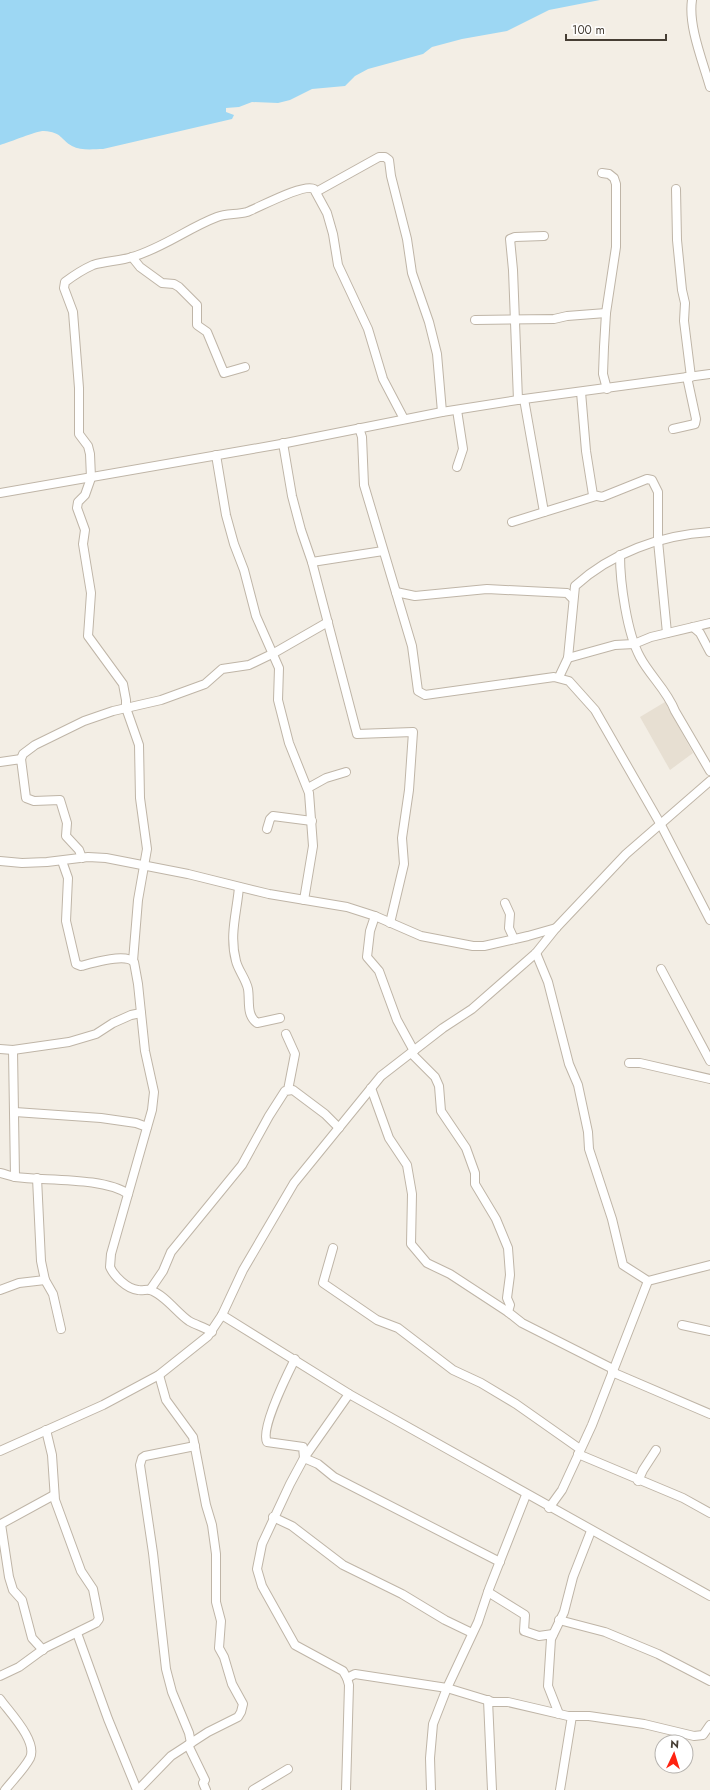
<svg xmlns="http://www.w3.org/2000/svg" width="710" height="1790" font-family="Jost,sans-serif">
	<rect width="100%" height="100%" fill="#f3eee5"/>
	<path fill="#e7dfd2" d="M 665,702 L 693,753 L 670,770 L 640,717 Z"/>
	<path fill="#9dd7f3" d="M 0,0 L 600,0 L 549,10 L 507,31 L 462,39 L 432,47 L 423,54 L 368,69 L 355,76 L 345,86 L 312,89 L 290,100 L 278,103 L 252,102 L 239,107 L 226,108 L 226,112 L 234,115 L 232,119 L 103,149 C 94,149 81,151 72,146 C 61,140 62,132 44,131 C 35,131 11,142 0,145 Z"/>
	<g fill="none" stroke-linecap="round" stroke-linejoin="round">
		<defs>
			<g id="minor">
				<path d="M 692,0 C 688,26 703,62 710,87"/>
				<path d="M 602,173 L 609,174 L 614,178 L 616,184 L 616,247 L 606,313 L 604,347 L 603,374 L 607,389"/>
				<path d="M 676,189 L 677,240 L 682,290 L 685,303 L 684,321 L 691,377"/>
				<path d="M 316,192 L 379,157 L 385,157 L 389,160 L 391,176 L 407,239 L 412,273 L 429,322 L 437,354 L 442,412"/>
				<path d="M 132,257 L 140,267 L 162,283 L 174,284 L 179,287 L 197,305 L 197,325 L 207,332 L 224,373 L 245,367"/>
				<path d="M 475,320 L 554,319 L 567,316 L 606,313"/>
				<path d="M 581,392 L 586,451 L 593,495 L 602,497 L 647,479 L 652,480 L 658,492 L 658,541 L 667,633"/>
				<path d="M 524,399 L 544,512"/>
				<path d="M 518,400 L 513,270 L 510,239 L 515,237 L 544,236"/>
				<path d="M 359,428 L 362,437 L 364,485 L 412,646 L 418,691 L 425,695 L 554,677 L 569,681 L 595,710 L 661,825 L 710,920"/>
				<path d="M 673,429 L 695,424 L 696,419 L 687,377"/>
				<path d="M 283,443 L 292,496 L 301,530 L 312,562 L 357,734 L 413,732 L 409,790 L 402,838 L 404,864 L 390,923"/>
				<path d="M 216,455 L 226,515 L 234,544 L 244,570 L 256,616 L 279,668 L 278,700 L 289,743 L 309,793 L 313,846 L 304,900"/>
				<path d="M 457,467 L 463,449 L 457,410"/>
				<path d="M 0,493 L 281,444 L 442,412 L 524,399 L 710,374"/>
				<path d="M 512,522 L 596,496"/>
				<path d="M 620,555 C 620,583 627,633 640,657 C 650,676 667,690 675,711 L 710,771"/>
				<path d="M 312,562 L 383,551"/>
				<path d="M 396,592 L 415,596 L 487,589 L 567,593 L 572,598"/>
				<path d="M 693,627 L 700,633 L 710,652"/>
				<path d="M 568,658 L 615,645 L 634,644 L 651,637 L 710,623"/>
				<path d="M 559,677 L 568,658 L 575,586 C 611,553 661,535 710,532"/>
				<path d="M 21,759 L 23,754 L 35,745 L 84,721 L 113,711 L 161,700 L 205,684 L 222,669 L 249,665 L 274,653 L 328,622"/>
				<path d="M 0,762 L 21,759 L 26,798 L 34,801 L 60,800 L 67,823 L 66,836 L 79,850 L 82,858"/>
				<path d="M 308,788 L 326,778 L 346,772"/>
				<path d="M 267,829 L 270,819 L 273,816 L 312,821"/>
				<path d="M 0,861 L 22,863 L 47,862 L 88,857 L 106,858 L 188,874 L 269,894 L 347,907 L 375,916 L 421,936 L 473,946 L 484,946 L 528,936 L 556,928"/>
				<path d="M 62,861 L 68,878 L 66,921 L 76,964 L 81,966 C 92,963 125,953 134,962 L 138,984 L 145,1051 L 154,1092 L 152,1110 L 111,1254 L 110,1267 C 114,1276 127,1289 138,1290 C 142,1291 147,1289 150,1290 C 164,1294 178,1314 189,1321 C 196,1325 204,1327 212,1332"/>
				<path d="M 239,887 C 237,912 229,935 236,961 C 238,970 246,979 248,989 C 250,1001 246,1015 257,1023 L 280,1018"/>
				<path d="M 505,903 L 510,914 L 509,928 L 514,939"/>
				<path d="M 375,916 L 370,931 L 367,957 L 379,971 L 397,1020 L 414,1051"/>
				<path d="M 536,953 L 548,982 L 569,1064 L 578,1085 L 588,1132 L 589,1149 L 612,1219 L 623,1265 L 648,1281"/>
				<path d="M 133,961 L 138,900 L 147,849 L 140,798 L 139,745 L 126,708 L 126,700 L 123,684 L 88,636 L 91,593 L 83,544 L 85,530 L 77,508 L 78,502 L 85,495 L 91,478 L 90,454 L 88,446 L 79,434 L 79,388 L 73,312 L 64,288 L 65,282 C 73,276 84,269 93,265 C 106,261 120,261 132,257 C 163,248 188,228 217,217 C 227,213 237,215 247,212 C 260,207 304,183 314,189 L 327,213 L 333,234 L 338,265 L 368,329 L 383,379 L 404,419"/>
				<path d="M 661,969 L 710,1061"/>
				<path d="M 286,1034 L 295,1054 L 288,1090"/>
				<path d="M 0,1049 L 13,1050 L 15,1177"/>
				<path d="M 13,1050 L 69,1042 L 96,1034 L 113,1023 L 131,1015 L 141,1013"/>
				<path d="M 411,1053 L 435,1077 L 439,1086 L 441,1111 L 466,1148 L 475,1173 L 475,1184 L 496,1219 L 508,1248 L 510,1275 L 507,1298 L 510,1305 L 508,1312 L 522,1323 L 613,1369"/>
				<path d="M 629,1063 L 640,1063 L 710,1079"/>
				<path d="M 371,1088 L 389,1138 L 407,1165 L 412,1194 L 411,1244 L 427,1263 L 450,1274 L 508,1312"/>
				<path d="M 15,1112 L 101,1118 L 136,1123 L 147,1127"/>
				<path d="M 0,1173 C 5,1174 10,1176 15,1177 C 45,1181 104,1177 128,1194"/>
				<path d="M 37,1178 L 41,1261 L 45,1280 L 53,1294 L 61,1329"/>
				<path d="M 333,1248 L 323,1283 L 377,1320 L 398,1328 L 453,1370 L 481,1383 L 516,1404 L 580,1449"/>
				<path d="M 0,1290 L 19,1283 L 45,1280"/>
				<path d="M 150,1290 L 163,1271 L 171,1252 L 242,1165 L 269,1116 L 285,1091 L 293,1090 L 325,1114 L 339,1128"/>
				<path d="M 222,1315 L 349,1394 L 710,1596"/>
				<path d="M 682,1325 L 710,1331"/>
				<path d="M 295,1359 C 288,1373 260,1429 267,1442 L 303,1447 L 304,1458 L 318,1464 L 334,1477 L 500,1562"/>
				<path d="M 612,1372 L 710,1414"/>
				<path d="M 0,1451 L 103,1405 L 159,1375 L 208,1336 L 222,1315 L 243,1270 L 294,1183 L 381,1076 L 443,1028 L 472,1009 L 536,953 L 556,928 L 626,854 L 710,781"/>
				<path d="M 578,1454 L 683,1498 L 710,1513"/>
				<path d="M 638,1481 L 643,1470 L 656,1450"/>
				<path d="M 549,1508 L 562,1490 L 592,1425 L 648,1281 L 710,1265"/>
				<path d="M 273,1517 L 292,1526 L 343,1565 L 402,1594 L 445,1620 L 472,1633"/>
				<path d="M 488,1592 L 525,1615 L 524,1631 L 539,1636 L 553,1634"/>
				<path d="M 559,1620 L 605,1632 L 658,1654 L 710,1681"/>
				<path d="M 77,1633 L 108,1719 L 137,1790"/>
				<path d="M 43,1650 L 32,1638 L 22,1600 L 13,1590 L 9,1577 L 1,1524 L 54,1495"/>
				<path d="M 0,1676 L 19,1667 L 45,1648 L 96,1623 L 99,1619 L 93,1589 L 81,1571 L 55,1500 L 52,1455 L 46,1430"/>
				<path d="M 347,1678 L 355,1674 L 447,1688 L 493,1702 L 508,1702 L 568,1716 L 589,1716 L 644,1724 L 694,1736 L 703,1735 L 710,1725"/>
				<path d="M 0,1699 C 9,1712 38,1741 30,1758 C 24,1769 13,1780 5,1790"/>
				<path d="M 488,1700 L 492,1790"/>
				<path d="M 559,1714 L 548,1686 L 551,1639 L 564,1612 L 573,1577 L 591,1531"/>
				<path d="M 191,1743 L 189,1733 L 172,1692 L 166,1669 L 153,1553 L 140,1465 L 142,1458 L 145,1456 L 195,1446"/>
				<path d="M 188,1745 L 205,1780 L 203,1783 L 206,1790"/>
				<path d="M 138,1790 L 171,1756 L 208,1732 L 238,1717 L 241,1712 L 243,1704 L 232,1684 L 224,1657 L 219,1648 L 221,1621 L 216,1602 L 216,1554 L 212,1525 L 206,1505 L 193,1437 L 166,1400 L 159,1375"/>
				<path d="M 253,1790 L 288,1769"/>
				<path d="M 346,1790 L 349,1685 L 347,1678 L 343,1671 L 295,1645 L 262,1586 L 257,1569 L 262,1544 L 290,1484 L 304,1458 L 349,1394"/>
				<path d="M 431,1790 L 430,1758 L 433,1724 L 447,1688 L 478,1622 L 489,1589 L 526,1495"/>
				<path d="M 560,1790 L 572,1716"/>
			</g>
		</defs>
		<use href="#minor" stroke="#bfb5a7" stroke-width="10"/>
		<use href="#minor" stroke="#fff" stroke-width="8"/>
	</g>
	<g transform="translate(674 1754) rotate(4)"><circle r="19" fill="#ffffff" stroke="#b5b2ae"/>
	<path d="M0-3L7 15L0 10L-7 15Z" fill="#ff2210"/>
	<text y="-6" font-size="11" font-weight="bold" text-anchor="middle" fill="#463e34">N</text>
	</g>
	<path d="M566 34v6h100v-6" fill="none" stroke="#463e34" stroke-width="2"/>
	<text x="572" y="34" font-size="12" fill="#463e34" stroke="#ffffff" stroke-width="3" paint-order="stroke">100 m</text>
</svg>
